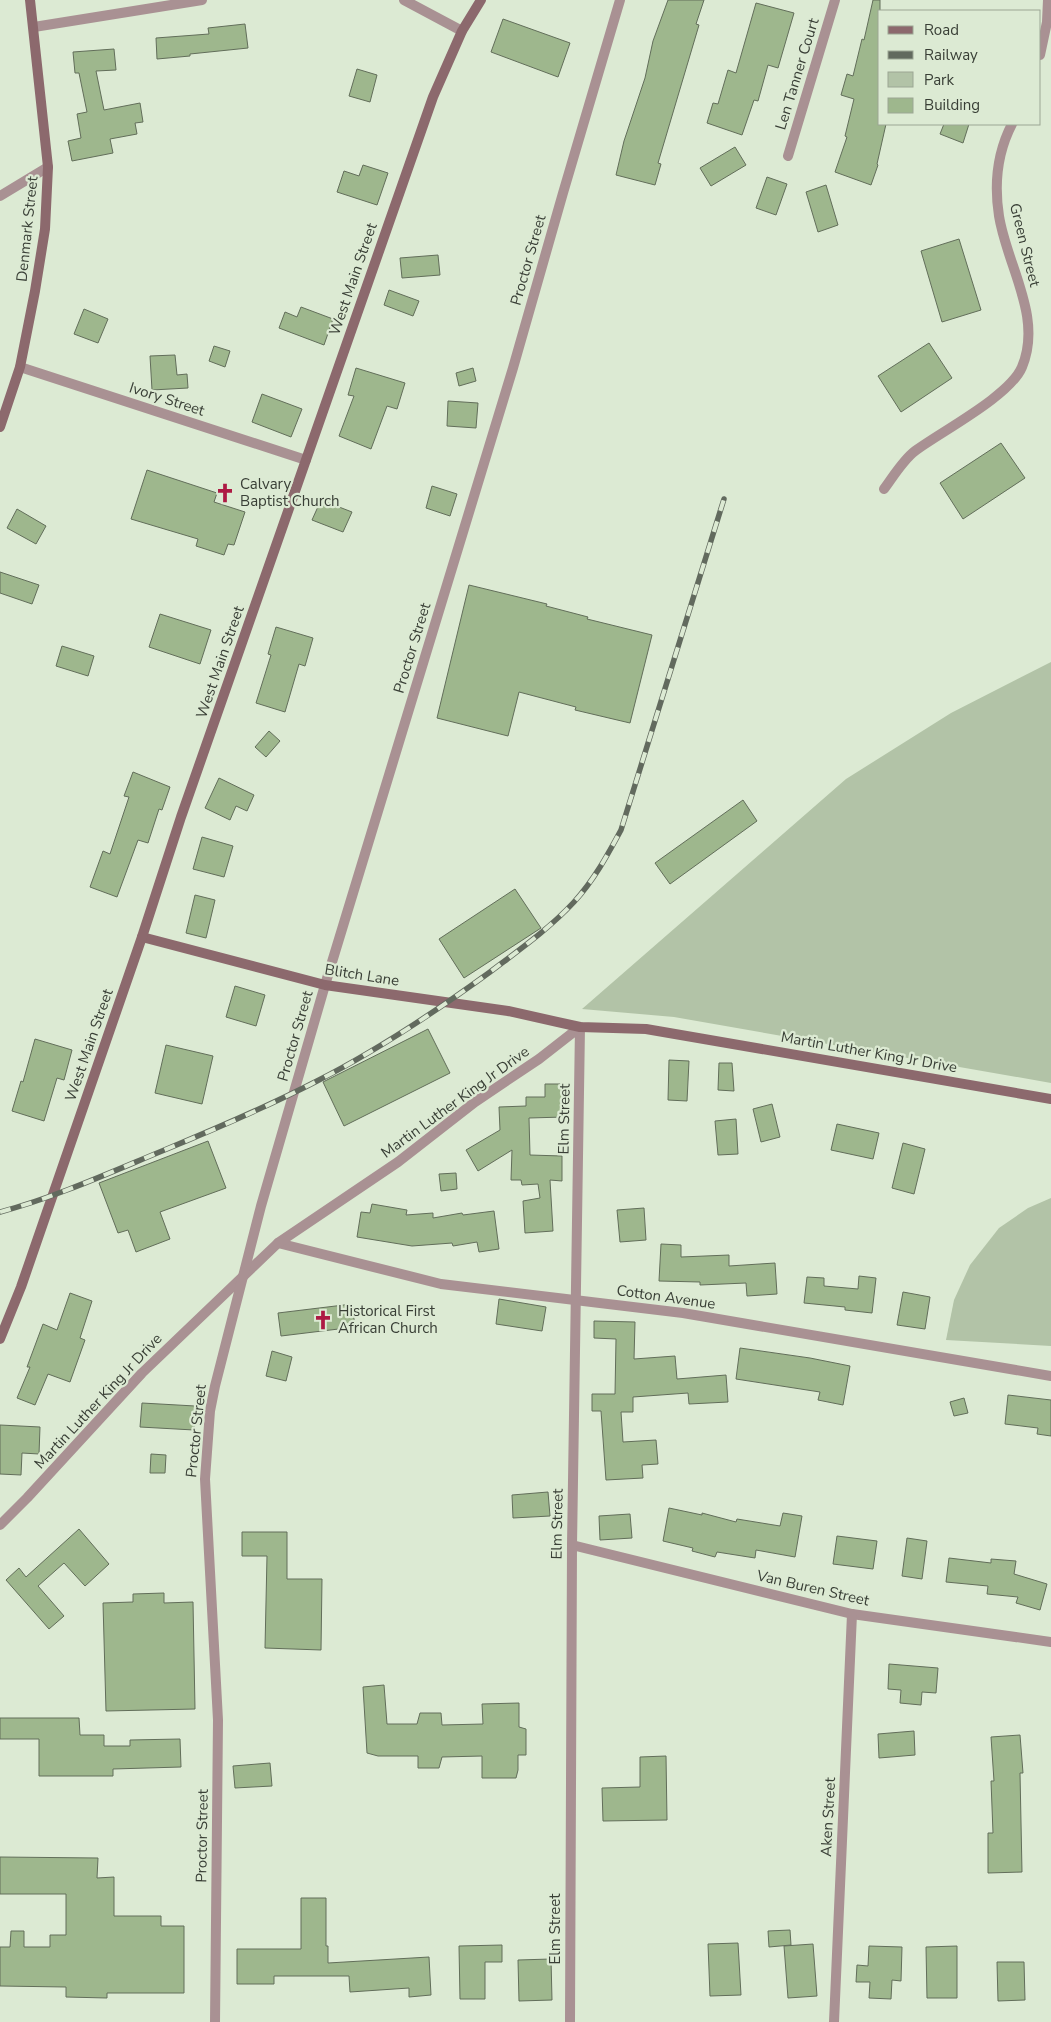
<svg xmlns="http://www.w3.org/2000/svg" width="1051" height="2022" font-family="'Nunito Sans',sans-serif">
	<rect width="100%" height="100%" fill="#dcead3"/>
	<g fill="#b2c3a7">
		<path d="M 1051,662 L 1051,1083 L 674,1017 L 582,1009 L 846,779 L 951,713 Z"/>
		<path d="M 1051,1198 L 1051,1346 L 946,1340 L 954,1300 L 970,1265 L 999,1228 L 1028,1208 Z"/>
	</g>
	<g fill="#9eb78d" stroke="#626e5a">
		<path d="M 668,0 L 704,0 L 696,24 L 699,25 L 658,163 L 661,164 L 655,185 L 616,175 L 624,141 L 645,78 L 653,41 Z"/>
		<path d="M 873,0 L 880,0 L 880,124 L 886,124 L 877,164 L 878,165 L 871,185 L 835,172 L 847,137 L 845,136 L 854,99 L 841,95 L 847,74 L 853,76 L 862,39 L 864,40 Z"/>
		<path d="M 756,3 L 794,13 L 778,68 L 768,65 L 758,101 L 754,100 L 742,135 L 707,123 L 713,103 L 718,104 L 728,70 L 736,73 Z"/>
		<path d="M 503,19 L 570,43 L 558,77 L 491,52 Z"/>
		<path d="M 245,24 L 248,48 L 190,54 L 190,56 L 157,59 L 156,38 L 209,34 L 208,28 Z"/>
		<path d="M 114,49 L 116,70 L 96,71 L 104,110 L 140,103 L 143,122 L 135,123 L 137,134 L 110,139 L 113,153 L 72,161 L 68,141 L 81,138 L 77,114 L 87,112 L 79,73 L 75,73 L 73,52 Z"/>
		<path d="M 357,69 L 377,75 L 370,102 L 349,96 Z"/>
		<path d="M 944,124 L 969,124 L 963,143 L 940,134 Z"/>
		<path d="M 735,147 L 746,165 L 711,186 L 700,168 Z"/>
		<path d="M 363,165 L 388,173 L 377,205 L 337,192 L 344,171 L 359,176 Z"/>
		<path d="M 767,177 L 787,184 L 776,215 L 756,208 Z"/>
		<path d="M 826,185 L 838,225 L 818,232 L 806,192 Z"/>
		<path d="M 959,239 L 981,310 L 942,322 L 921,251 Z"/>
		<path d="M 438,255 L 440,275 L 402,278 L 400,258 Z"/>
		<path d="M 389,290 L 419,301 L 413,316 L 384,305 Z"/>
		<path d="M 301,307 L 333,319 L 324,345 L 279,328 L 285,312 L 297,317 Z"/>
		<path d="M 84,309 L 108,319 L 98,343 L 74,334 Z"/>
		<path d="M 929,343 L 952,378 L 901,412 L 878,376 Z"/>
		<path d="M 214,346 L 230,351 L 225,367 L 209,361 Z"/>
		<path d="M 175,355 L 177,375 L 187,374 L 188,388 L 152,390 L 150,356 Z"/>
		<path d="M 356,368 L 405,383 L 397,409 L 387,406 L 371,449 L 339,436 L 354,396 L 348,395 Z"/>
		<path d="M 473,368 L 476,381 L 459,386 L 456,373 Z"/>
		<path d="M 262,394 L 302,409 L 291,437 L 252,422 Z"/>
		<path d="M 448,401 L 478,403 L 476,428 L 447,426 Z"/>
		<path d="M 1001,443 L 1025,478 L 963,519 L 940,483 Z"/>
		<path d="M 147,470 L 217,493 L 214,502 L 245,512 L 234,545 L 228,544 L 224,555 L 196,546 L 198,539 L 131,519 Z"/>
		<path d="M 432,486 L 457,494 L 450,516 L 426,508 Z"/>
		<path d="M 321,500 L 352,512 L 343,532 L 312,520 Z"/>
		<path d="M 17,509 L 46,526 L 36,544 L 7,528 Z"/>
		<path d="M 0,572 L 39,585 L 32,604 L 0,593 Z"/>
		<path d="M 469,585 L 547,604 L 546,606 L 588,617 L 587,619 L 652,635 L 630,723 L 575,710 L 576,707 L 519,692 L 508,736 L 437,718 Z"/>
		<path d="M 160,614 L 211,630 L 200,664 L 149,647 Z"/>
		<path d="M 276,627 L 313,638 L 305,666 L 299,664 L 285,712 L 256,703 L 271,655 L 268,654 Z"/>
		<path d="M 62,646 L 94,656 L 88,676 L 56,666 Z"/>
		<path d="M 269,731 L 280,741 L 266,757 L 255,747 Z"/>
		<path d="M 133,772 L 170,787 L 162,810 L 159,809 L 148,843 L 138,840 L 117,897 L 90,887 L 103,851 L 110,854 L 129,797 L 124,796 Z"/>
		<path d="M 219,778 L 254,795 L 247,811 L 236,806 L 230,820 L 205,808 Z"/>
		<path d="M 743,800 L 757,821 L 670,884 L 655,863 Z"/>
		<path d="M 202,837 L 233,846 L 224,877 L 193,869 Z"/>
		<path d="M 515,889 L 541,928 L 464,978 L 439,939 Z"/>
		<path d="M 195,895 L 215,900 L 206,938 L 186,933 Z"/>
		<path d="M 235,986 L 265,995 L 256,1026 L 226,1017 Z"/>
		<path d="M 428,1029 L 450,1073 L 344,1126 L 323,1082 Z"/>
		<path d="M 35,1039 L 72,1050 L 64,1080 L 57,1078 L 44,1121 L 12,1111 L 21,1081 L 23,1082 Z"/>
		<path d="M 166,1045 L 213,1056 L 202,1104 L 155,1093 Z"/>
		<path d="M 669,1060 L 689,1061 L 687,1101 L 668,1100 Z"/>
		<path d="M 719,1063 L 732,1063 L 734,1091 L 718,1090 Z"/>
		<path d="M 545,1084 L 563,1084 L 564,1117 L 529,1118 L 530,1155 L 562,1156 L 562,1181 L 550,1180 L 553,1231 L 525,1233 L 523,1201 L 540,1198 L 538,1184 L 522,1185 L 521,1180 L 511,1180 L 512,1150 L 478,1171 L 466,1150 L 500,1130 L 499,1107 L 526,1106 L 526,1097 L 545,1097 Z"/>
		<path d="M 772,1104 L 780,1137 L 761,1142 L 753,1109 Z"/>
		<path d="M 736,1119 L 738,1154 L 718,1155 L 715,1121 Z"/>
		<path d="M 837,1124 L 879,1133 L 873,1159 L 831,1150 Z"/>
		<path d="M 208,1141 L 226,1188 L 160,1212 L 170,1239 L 136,1252 L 128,1230 L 118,1233 L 99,1183 Z"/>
		<path d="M 903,1143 L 925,1149 L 914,1194 L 892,1188 Z"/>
		<path d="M 456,1173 L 457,1189 L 441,1191 L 439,1174 Z"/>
		<path d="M 372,1204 L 407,1210 L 406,1215 L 433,1213 L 433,1218 L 462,1213 L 463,1215 L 494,1211 L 499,1249 L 479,1252 L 477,1242 L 453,1246 L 452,1243 L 412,1246 L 357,1237 L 361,1212 L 370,1213 Z"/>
		<path d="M 644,1208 L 646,1240 L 620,1242 L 617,1210 Z"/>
		<path d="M 661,1244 L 681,1245 L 681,1257 L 729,1255 L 729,1266 L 775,1263 L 777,1294 L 747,1296 L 746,1283 L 700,1285 L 700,1282 L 659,1281 Z"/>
		<path d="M 859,1276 L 876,1278 L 872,1313 L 845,1310 L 845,1307 L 804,1303 L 807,1277 L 824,1278 L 824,1286 L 858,1289 Z"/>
		<path d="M 903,1292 L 930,1297 L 925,1329 L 897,1325 Z"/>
		<path d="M 70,1293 L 92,1301 L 80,1338 L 85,1340 L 70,1382 L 48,1374 L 35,1405 L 17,1398 L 30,1367 L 27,1367 L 43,1324 L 57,1330 Z"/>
		<path d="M 499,1299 L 546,1307 L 542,1331 L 496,1324 Z"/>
		<path d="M 352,1304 L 355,1327 L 281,1336 L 278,1313 Z"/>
		<path d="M 594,1321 L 635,1322 L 634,1359 L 675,1356 L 677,1379 L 726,1375 L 728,1402 L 689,1404 L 688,1393 L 633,1397 L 633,1412 L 621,1412 L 623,1442 L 656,1440 L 658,1464 L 642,1465 L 643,1478 L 606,1480 L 601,1411 L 592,1411 L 592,1394 L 615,1394 L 616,1339 L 594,1338 Z"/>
		<path d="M 740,1348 L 810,1358 L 850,1366 L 843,1405 L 818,1400 L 820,1392 L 736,1379 Z"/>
		<path d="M 272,1351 L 292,1357 L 286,1381 L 266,1376 Z"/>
		<path d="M 1008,1395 L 1051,1400 L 1051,1436 L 1037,1434 L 1038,1428 L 1005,1424 Z"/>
		<path d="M 964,1398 L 968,1413 L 954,1416 L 950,1402 Z"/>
		<path d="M 142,1403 L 195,1406 L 194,1430 L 140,1427 Z"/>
		<path d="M 0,1425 L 40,1427 L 39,1454 L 22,1453 L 21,1475 L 0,1474 Z"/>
		<path d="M 151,1454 L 166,1455 L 165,1473 L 150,1473 Z"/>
		<path d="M 548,1492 L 550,1516 L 513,1518 L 512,1495 Z"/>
		<path d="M 669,1508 L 702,1515 L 702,1513 L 736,1522 L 737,1519 L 780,1526 L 783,1513 L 802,1516 L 795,1557 L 756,1550 L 755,1558 L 717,1552 L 715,1557 L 692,1551 L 693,1548 L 663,1541 Z"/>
		<path d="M 630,1514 L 632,1538 L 600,1540 L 599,1516 Z"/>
		<path d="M 79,1529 L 109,1564 L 85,1586 L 64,1563 L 38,1586 L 64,1616 L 49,1629 L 6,1580 L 19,1568 L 26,1577 Z"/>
		<path d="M 242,1532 L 287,1532 L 287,1579 L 322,1579 L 321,1650 L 265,1648 L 267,1556 L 242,1556 Z"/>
		<path d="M 837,1536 L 877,1541 L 873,1569 L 833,1564 Z"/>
		<path d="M 907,1538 L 927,1541 L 922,1579 L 902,1576 Z"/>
		<path d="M 949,1558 L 991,1563 L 991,1559 L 1016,1561 L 1014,1574 L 1047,1584 L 1040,1610 L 1016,1603 L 1018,1597 L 987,1594 L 988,1586 L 946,1582 Z"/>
		<path d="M 164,1593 L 164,1603 L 193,1602 L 195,1709 L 106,1711 L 103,1603 L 133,1602 L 133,1594 Z"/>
		<path d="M 889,1664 L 938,1668 L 936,1693 L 922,1692 L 921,1705 L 900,1703 L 901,1690 L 888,1689 Z"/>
		<path d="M 384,1685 L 387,1724 L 417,1724 L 420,1713 L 441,1713 L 442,1725 L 483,1724 L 482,1704 L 519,1703 L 519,1727 L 526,1729 L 526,1755 L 518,1755 L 518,1770 L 516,1778 L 482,1778 L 482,1756 L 442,1757 L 439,1768 L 418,1768 L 418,1756 L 378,1756 L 367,1753 L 363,1687 Z"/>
		<path d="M 0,1718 L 79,1718 L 80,1735 L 104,1735 L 104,1746 L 130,1746 L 130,1740 L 180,1739 L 181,1767 L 113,1769 L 113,1776 L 39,1776 L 39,1739 L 0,1739 Z"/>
		<path d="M 914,1731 L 915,1755 L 879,1758 L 878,1734 Z"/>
		<path d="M 1020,1735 L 1023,1773 L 1020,1773 L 1022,1872 L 988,1873 L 988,1833 L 993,1833 L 991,1781 L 994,1781 L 991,1737 Z"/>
		<path d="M 666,1756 L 667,1820 L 603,1821 L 602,1788 L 640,1787 L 640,1757 Z"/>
		<path d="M 270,1763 L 272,1786 L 235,1788 L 233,1766 Z"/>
		<path d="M 0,1857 L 98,1858 L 97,1878 L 114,1877 L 114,1916 L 161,1916 L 161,1926 L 184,1926 L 184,1993 L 107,1993 L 107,1998 L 66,1997 L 66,1987 L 0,1986 L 0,1947 L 10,1947 L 11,1931 L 24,1931 L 24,1947 L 50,1947 L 50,1935 L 66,1935 L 66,1894 L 0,1894 Z"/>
		<path d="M 301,1898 L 326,1898 L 326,1946 L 328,1946 L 328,1963 L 429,1957 L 431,1995 L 409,1997 L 409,1988 L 350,1992 L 349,1976 L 274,1976 L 274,1984 L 237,1984 L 237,1949 L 301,1949 Z"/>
		<path d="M 790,1930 L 791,1945 L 769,1947 L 768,1931 Z"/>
		<path d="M 738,1943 L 741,1995 L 710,1996 L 708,1944 Z"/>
		<path d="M 813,1944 L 817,1996 L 788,1998 L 784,1946 Z"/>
		<path d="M 502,1945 L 502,1962 L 485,1962 L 485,1999 L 460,1999 L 459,1946 Z"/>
		<path d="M 869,1946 L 902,1947 L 901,1981 L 892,1980 L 891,1999 L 869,1998 L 870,1982 L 856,1982 L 857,1965 L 868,1966 Z"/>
		<path d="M 957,1946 L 957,1998 L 927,1998 L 926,1947 Z"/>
		<path d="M 551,1959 L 552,2000 L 519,2001 L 518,1960 Z"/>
		<path d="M 997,1962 L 1024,1962 L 1025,2000 L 998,2001 Z"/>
	</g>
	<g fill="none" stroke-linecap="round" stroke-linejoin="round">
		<g stroke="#a99193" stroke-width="10">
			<path d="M 404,0 L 462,31"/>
			<path d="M 34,27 L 202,0"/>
			<path d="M 1040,55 L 1047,22 L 1048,0"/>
			<path d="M 788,156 L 835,0"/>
			<path d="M 0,196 L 48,167"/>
			<path d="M 20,367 L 306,460"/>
			<path d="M 884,489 C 893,477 903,460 915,451 C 942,431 1010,396 1022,367 C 1043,317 1007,266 999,216 C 994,184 997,153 1012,124"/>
			<path d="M 278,1243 L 441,1284 L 683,1313 L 1051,1376"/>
			<path d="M 0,1525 L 27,1498 L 142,1373 L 278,1243 L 398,1162 L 475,1102 L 539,1059 L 580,1027"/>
			<path d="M 572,1545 L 852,1614 L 1051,1642"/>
			<path d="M 215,2022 L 218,1720 L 205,1479 L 210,1411 L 215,1386 L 261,1206 L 325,985 L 513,368 L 563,193 L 620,0"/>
			<path d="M 570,2022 L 572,1545 L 580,1027"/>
			<path d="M 834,2022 L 852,1614"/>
		</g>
		<g stroke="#8c696d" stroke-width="10">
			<path d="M 0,427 L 20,367 L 35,291 L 45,229 L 48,167 L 30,0"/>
			<path d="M 142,937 L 325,985 L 508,1011 L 580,1027 L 646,1029 L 1051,1099"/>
			<path d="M 0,1339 L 21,1287 L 142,937 L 181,817 L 433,97 L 462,31 L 481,0"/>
		</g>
		<defs>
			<path id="rail" d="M 0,1212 C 56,1197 109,1173 162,1151 C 215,1129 267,1107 317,1081 C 378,1050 435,1012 490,972 C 519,950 549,929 574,902 C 594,880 607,856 621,830 L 724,499"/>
		</defs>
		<use href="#rail" stroke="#626a5e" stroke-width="5.5"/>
		<use href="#rail" stroke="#dcead3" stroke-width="4" stroke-dasharray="11" stroke-linecap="butt"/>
	</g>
	<defs>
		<symbol id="church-bare" viewBox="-9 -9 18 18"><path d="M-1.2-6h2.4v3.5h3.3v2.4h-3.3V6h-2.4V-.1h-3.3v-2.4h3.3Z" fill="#ad1943" stroke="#dcead3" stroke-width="2.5" paint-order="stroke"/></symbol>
	</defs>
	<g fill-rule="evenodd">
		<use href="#church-bare" x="211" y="479" width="28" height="28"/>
		<use href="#church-bare" x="309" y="1306" width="28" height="28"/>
	</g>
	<g text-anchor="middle" stroke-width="4.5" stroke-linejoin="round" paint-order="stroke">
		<g font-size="15" fill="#393f36" stroke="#dcead3">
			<text transform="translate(797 74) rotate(-73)" y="5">Len Tanner Court</text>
			<text transform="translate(27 229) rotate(-84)" y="5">Denmark Street</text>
			<text transform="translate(1025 245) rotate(76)" y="5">Green Street</text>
			<text transform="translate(528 260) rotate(-74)" y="5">Proctor Street</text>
			<text transform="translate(353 279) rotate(-71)" y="5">West Main Street</text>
			<text transform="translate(167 399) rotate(18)" y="5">Ivory Street</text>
			<text transform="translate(412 648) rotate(-73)" y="5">Proctor Street</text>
			<text transform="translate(220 662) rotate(-71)" y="5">West Main Street</text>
			<text transform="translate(362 975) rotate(9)" y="5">Blitch Lane</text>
			<text transform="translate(295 1036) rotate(-74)" y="5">Proctor Street</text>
			<text transform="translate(89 1045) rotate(-71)" y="5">West Main Street</text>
			<text transform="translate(869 1052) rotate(10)" y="5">Martin Luther King Jr Drive</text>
			<text transform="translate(455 1102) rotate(-36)" y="5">Martin Luther King Jr Drive</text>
			<text transform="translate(564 1119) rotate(-89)" y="5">Elm Street</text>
			<text transform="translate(666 1297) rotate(8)" y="5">Cotton Avenue</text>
			<text transform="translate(98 1401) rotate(-47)" y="5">Martin Luther King Jr Drive</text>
			<text transform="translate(196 1431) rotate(-84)" y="5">Proctor Street</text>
			<text transform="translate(557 1524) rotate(-89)" y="5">Elm Street</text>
			<text transform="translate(813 1588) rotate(13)" y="5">Van Buren Street</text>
			<text transform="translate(828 1817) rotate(-87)" y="5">Aken Street</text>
			<text transform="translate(202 1836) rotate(-89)" y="5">Proctor Street</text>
			<text transform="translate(555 1929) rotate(-90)" y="5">Elm Street</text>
		</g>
		<g font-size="15" fill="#393f36" stroke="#dcead3" text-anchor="start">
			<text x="240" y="489">Calvary<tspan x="240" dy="17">Baptist Church</tspan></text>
			<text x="338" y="1316">Historical First<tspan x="338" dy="17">African Church</tspan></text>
		</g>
	</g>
	<rect x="878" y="10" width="162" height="115" fill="#dcead3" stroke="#9ba694"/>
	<rect x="888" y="26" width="25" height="8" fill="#8c696d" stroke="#9ba694"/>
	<text x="924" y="35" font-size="15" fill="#393f36">Road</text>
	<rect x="888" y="51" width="25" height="8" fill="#626a5e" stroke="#9ba694"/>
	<text x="924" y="60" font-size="15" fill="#393f36">Railway</text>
	<rect x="888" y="72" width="25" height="15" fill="#b2c3a7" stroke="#9ba694"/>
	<text x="924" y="85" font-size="15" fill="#393f36">Park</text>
	<rect x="888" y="98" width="25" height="15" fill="#9eb78d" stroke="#9ba694"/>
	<text x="924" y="110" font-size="15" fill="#393f36">Building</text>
</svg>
